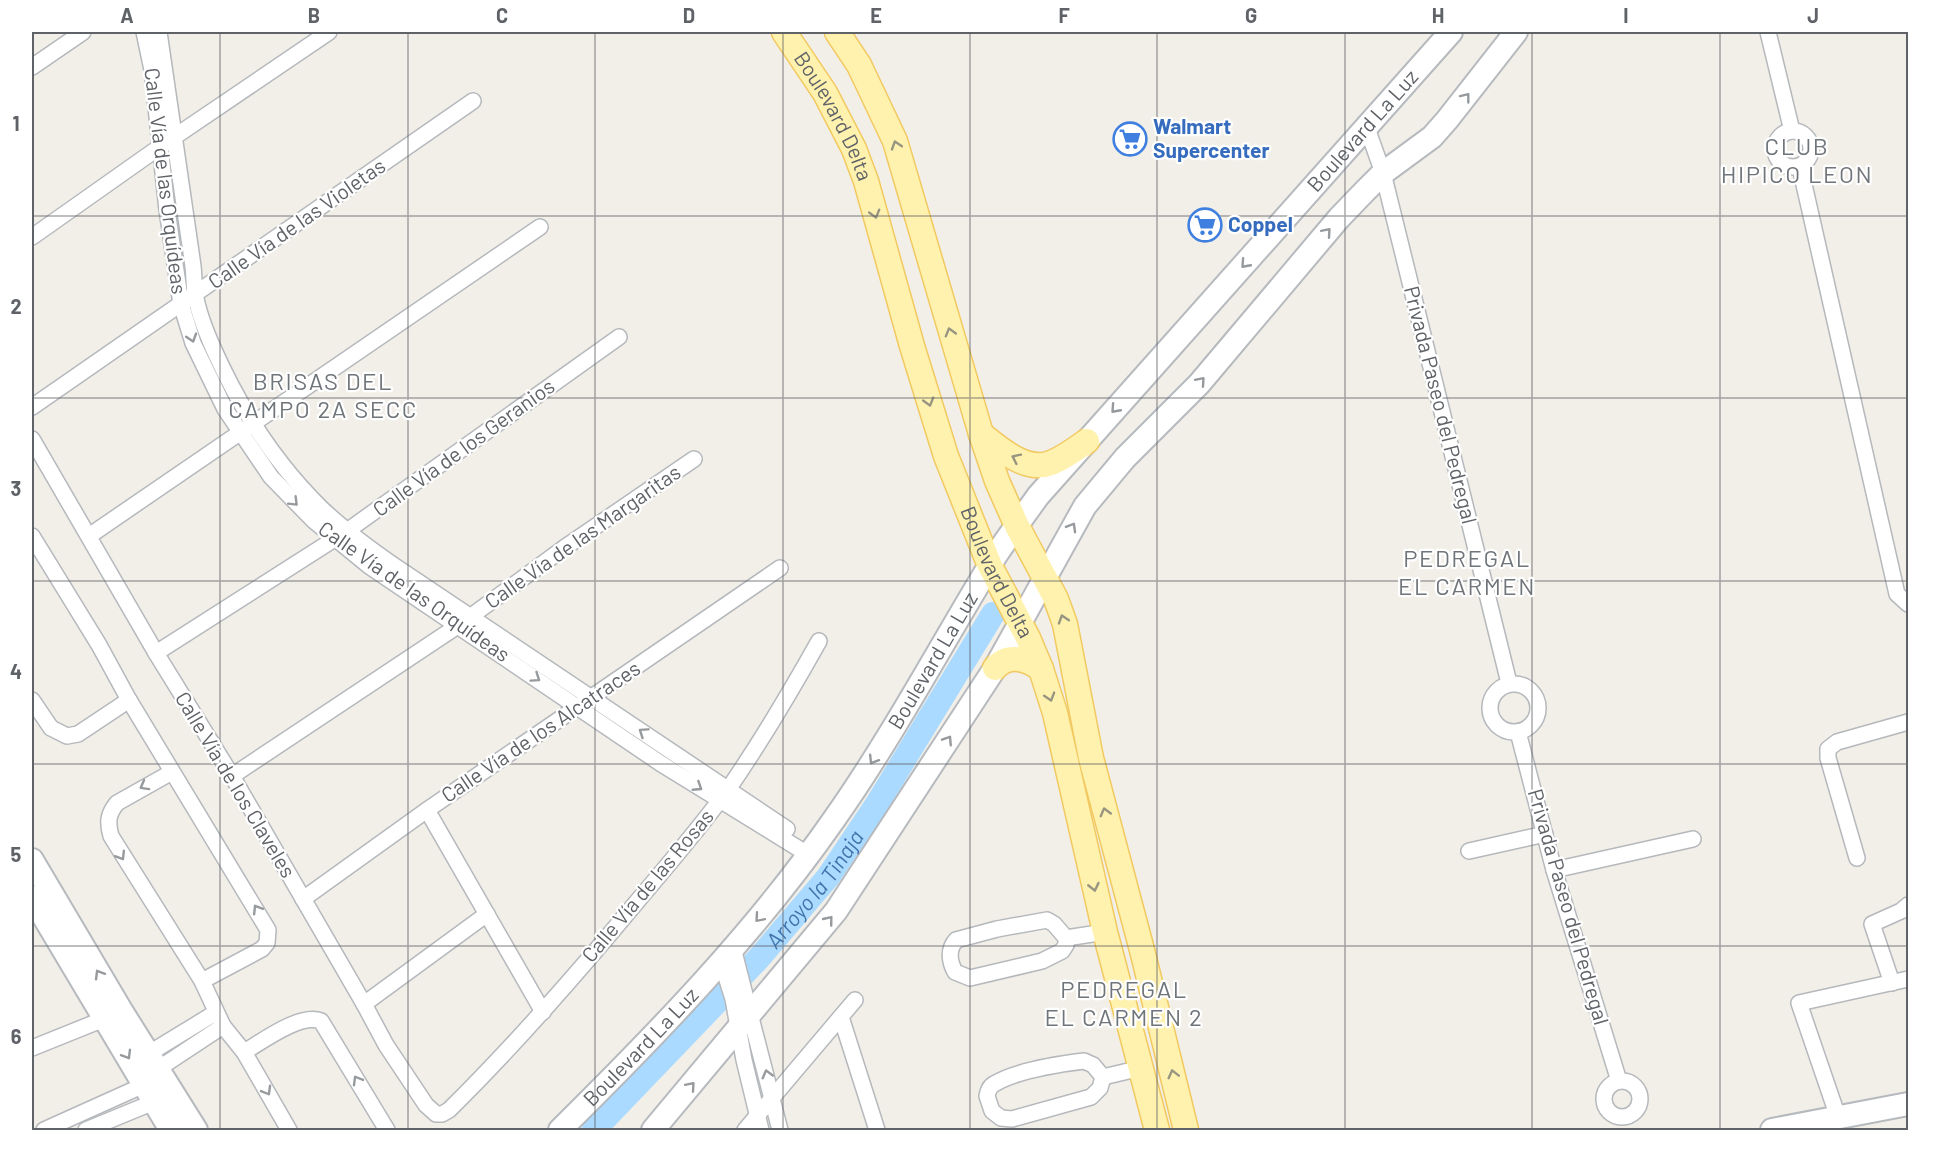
<svg xmlns="http://www.w3.org/2000/svg" width="1940" height="1162" font-family="Barlow,sans-serif">
	<rect width="100%" height="100%" fill="#f1efe8"/>
	<g fill="none" stroke-linecap="round" stroke-linejoin="round">
		<path stroke="#aadaff" stroke-width="24" id="s1" d="M 594,1130 L 759,958 L 828,877 L 877,804 L 993,614"/>
		<defs>
			<g id="street">
				<path d="M 144,32 L 152,70 L 167,210 L 181,304 L 193,343 L 225,409 L 271,477 L 314,521 L 369,566 L 660,763 L 809,855"/>
				<path d="M 159,32 L 193,266 C 194,275 194,284 195,293 C 198,313 206,332 214,350 C 240,408 275,463 321,508 C 344,530 370,549 396,567 L 787,829"/>
				<path d="M 1768,32 L 1792,131"/>
				<path d="M 32,67 L 83,32"/>
				<path d="M 1367,128 L 1383,173 L 1509,683"/>
				<circle cx="1793" cy="149" r="18"/>
				<path d="M 1800,167 L 1897,594 L 1908,604"/>
				<path d="M 32,237 L 161,146 L 329,32"/>
				<path d="M 32,407 L 473,101"/>
				<path d="M 32,439 L 156,653 L 232,776 L 364,1004 L 386,1045 L 426,1105 L 436,1114 L 442,1114 L 449,1110 C 515,1045 576,975 635,904 C 667,866 700,828 729,788 C 762,740 791,691 819,641"/>
				<path d="M 32,536 L 99,645 L 129,700 L 268,930 L 267,943 L 262,949 L 202,981"/>
				<path d="M 89,536 L 540,227"/>
				<path d="M 156,653 L 347,531 L 619,337"/>
				<circle cx="1514" cy="708" r="24"/>
				<path d="M 32,700 L 51,728 L 67,736 L 78,734 L 129,700"/>
				<path d="M 1518,732 L 1554,870 L 1619,1081"/>
				<path d="M 172,772 L 117,803 C 108,814 107,822 111,836 L 202,981 L 223,1026 L 244,1052 L 289,1130"/>
				<path d="M 232,776 L 459,625 L 564,548 L 694,459"/>
				<path d="M 427,810 L 543,1012"/>
				<path d="M 1469,851 L 1545,834"/>
				<path d="M 1857,858 L 1828,758 L 1828,749 L 1837,742 L 1908,722"/>
				<path d="M 1554,870 L 1693,839"/>
				<path d="M 303,899 L 427,810 L 780,568"/>
				<path d="M 1047,920 L 1054,924 L 1066,938 L 1066,945 L 1062,951 L 1042,961 L 970,978 L 955,972 C 949,961 948,949 956,940 L 997,929 Z"/>
				<path d="M 1066,938 L 1105,932"/>
				<path d="M 733,948 L 780,1130"/>
				<path d="M 721,961 L 733,999 L 744,1060 L 761,1130"/>
				<path d="M 1892,983 L 1872,924 L 1901,911 L 1908,905"/>
				<path d="M 364,1004 L 487,914"/>
				<path d="M 841,1017 L 877,1130"/>
				<path d="M 32,1048 L 114,1015"/>
				<path d="M 244,1052 C 263,1041 300,1013 321,1021 L 387,1130"/>
				<path d="M 148,1054 L 215,1013"/>
				<path d="M 1084,1061 L 1093,1065 L 1103,1077 L 1100,1088 L 1091,1097 L 1012,1119 L 1001,1118 L 992,1111 L 987,1096 C 988,1091 989,1087 994,1084 C 1016,1071 1059,1064 1084,1061 Z"/>
				<path d="M 158,1069 L 223,1026"/>
				<path d="M 1103,1077 L 1141,1068"/>
				<circle cx="1622" cy="1099" r="18"/>
				<path d="M 1838,1117 L 1799,1003 L 1908,979"/>
				<path d="M 44,1130 L 144,1085"/>
				<path d="M 86,1130 L 154,1102"/>
				<path d="M 745,1130 L 855,1000"/>
			</g>
			<g id="secondary">
				<path d="M 32,860 L 122,1012 L 196,1130"/>
				<path d="M 32,897 L 171,1130"/>
				<path id="s2" d="M 560,1130 C 658,1033 756,932 835,818 C 894,734 942,643 996,555 C 1009,535 1024,516 1038,496 L 1451,32"/>
				<path d="M 653,1130 L 836,911 L 995,668 L 1085,506 L 1125,458 L 1199,384 L 1339,218 L 1365,191 L 1383,173 L 1432,137 L 1447,120 L 1516,32"/>
				<path d="M 1772,1130 L 1908,1104"/>
			</g>
			<g id="primary">
				<path id="s3" d="M 784,32 L 825,93 L 854,149 L 866,181 L 912,346 L 946,456 L 990,566 L 1028,638 L 1041,669 L 1055,713 L 1105,932 L 1157,1130"/>
				<path d="M 837,32 L 859,65 L 895,141 L 981,434 L 997,481 L 1017,526 L 1056,599 L 1065,624 L 1091,758 L 1142,950 L 1186,1130"/>
				<path d="M 981,434 C 999,448 1026,473 1051,463 C 1064,458 1076,449 1087,441"/>
				<path d="M 995,668 C 1008,653 1027,659 1041,669"/>
			</g>
		</defs>
		<use href="#street" stroke="#b5b8bc" stroke-width="18"/>
		<use href="#secondary" stroke="#b6babf" stroke-width="26"/>
		<use href="#primary" stroke="#f2c960" stroke-width="27"/>
		<use href="#street" stroke="#fff" stroke-width="15"/>
		<use href="#secondary" stroke="#fff" stroke-width="22"/>
		<use href="#primary" stroke="#fff2af" stroke-width="24"/>
	</g>
	<defs><path id="oneway-chevron" d="M-2-3.5L2.5 0L-2 3.5" fill="none" stroke-width="1.6" stroke-linecap="round" stroke-linejoin="round" transform="scale(1.5)"/></defs>
	<g stroke="#979a9d">
		<use href="#oneway-chevron" transform="translate(1466 97) rotate(-52)"/>
		<use href="#oneway-chevron" transform="translate(1327 232) rotate(-49)"/>
		<use href="#oneway-chevron" transform="translate(1245 264) rotate(132)"/>
		<use href="#oneway-chevron" transform="translate(192 338) rotate(72)"/>
		<use href="#oneway-chevron" transform="translate(1201 381) rotate(-49)"/>
		<use href="#oneway-chevron" transform="translate(1115 409) rotate(132)"/>
		<use href="#oneway-chevron" transform="translate(294 502) rotate(45)"/>
		<use href="#oneway-chevron" transform="translate(1072 527) rotate(-60)"/>
		<use href="#oneway-chevron" transform="translate(536 678) rotate(34)"/>
		<use href="#oneway-chevron" transform="translate(643 732) rotate(-146)"/>
		<use href="#oneway-chevron" transform="translate(948 740) rotate(-57)"/>
		<use href="#oneway-chevron" transform="translate(873 760) rotate(122)"/>
		<use href="#oneway-chevron" transform="translate(144 786) rotate(151)"/>
		<use href="#oneway-chevron" transform="translate(698 787) rotate(33)"/>
		<use href="#oneway-chevron" transform="translate(121 856) rotate(58)"/>
		<use href="#oneway-chevron" transform="translate(257 909) rotate(-122)"/>
		<use href="#oneway-chevron" transform="translate(759 918) rotate(131)"/>
		<use href="#oneway-chevron" transform="translate(829 920) rotate(-51)"/>
		<use href="#oneway-chevron" transform="translate(99 974) rotate(-121)"/>
		<use href="#oneway-chevron" transform="translate(127 1055) rotate(59)"/>
		<use href="#oneway-chevron" transform="translate(767 1074) rotate(-105)"/>
		<use href="#oneway-chevron" transform="translate(357 1080) rotate(-120)"/>
		<use href="#oneway-chevron" transform="translate(691 1086) rotate(-49)"/>
		<use href="#oneway-chevron" transform="translate(267 1091) rotate(60)"/>
	</g>
	<g stroke="#979581">
		<use href="#oneway-chevron" transform="translate(896 145) rotate(-108)"/>
		<use href="#oneway-chevron" transform="translate(875 214) rotate(74)"/>
		<use href="#oneway-chevron" transform="translate(950 332) rotate(-106)"/>
		<use href="#oneway-chevron" transform="translate(929 402) rotate(74)"/>
		<use href="#oneway-chevron" transform="translate(1016 458) rotate(-154)"/>
		<use href="#oneway-chevron" transform="translate(1063 619) rotate(-108)"/>
		<use href="#oneway-chevron" transform="translate(1050 697) rotate(73)"/>
		<use href="#oneway-chevron" transform="translate(1105 812) rotate(-105)"/>
		<use href="#oneway-chevron" transform="translate(1094 887) rotate(77)"/>
		<use href="#oneway-chevron" transform="translate(1173 1074) rotate(-104)"/>
	</g>
	<path fill="none" stroke="#5f6368" stroke-width="1.5" stroke-opacity="0.55" d="M 220,32 L 220,1130M 408,32 L 408,1130M 595,32 L 595,1130M 783,32 L 783,1130M 970,32 L 970,1130M 1157,32 L 1157,1130M 1345,32 L 1345,1130M 1532,32 L 1532,1130M 1720,32 L 1720,1130M 32,216 L 1908,216M 32,398 L 1908,398M 32,581 L 1908,581M 32,764 L 1908,764M 32,946 L 1908,946"/>
	<defs>
		<symbol id="supermarket-ring" viewBox="-11 -11 22 22"><circle r="9.5" fill="#fff" stroke="#3f7fe0" stroke-width="1.5"/><path d="M-6-5.5h2.5l.6 2H6L4.5 2H-2.5L-4.4-4H-6ZM-1.5 3.2a1.3 1.3 0 1 0 .1 0ZM3 3.2a1.3 1.3 0 1 0 .1 0Z" fill="#3f7fe0"/></symbol>
	</defs>
	<g fill-rule="evenodd">
		<use href="#supermarket-ring" x="1111" y="120" width="38" height="38"/>
		<use href="#supermarket-ring" x="1186" y="206" width="38" height="38"/>
	</g>
	<g text-anchor="middle" stroke-width="4.5" stroke-linejoin="round" paint-order="stroke">
		<g font-size="21" fill="#5f6368" stroke="#fff">
			<text dy="7" stroke="none"><textPath href="#s3" startOffset="98">Boulevard Delta</textPath></text>
			<text dy="7" stroke="none"><textPath href="#s2" startOffset="1286">Boulevard La Luz</textPath></text>
			<text transform="translate(165 181) rotate(83)" y="7">Calle Vía de las Orquídeas</text>
			<text transform="translate(297 224) rotate(-35)" y="7">Calle Vía de las Violetas</text>
			<text transform="translate(1440 405) rotate(76)" y="7">Privada Paseo del Pedregal</text>
			<text transform="translate(464 448) rotate(-36)" y="7">Calle Vía de los Geranios</text>
			<text transform="translate(583 537) rotate(-35)" y="7">Calle Vía de las Margaritas</text>
			<text dy="7" stroke="none"><textPath href="#s3" startOffset="584">Boulevard Delta</textPath></text>
			<text transform="translate(414 592) rotate(35)" y="7">Calle Vía de las Orquídeas</text>
			<text dy="7" stroke="none"><textPath href="#s2" startOffset="602">Boulevard La Luz</textPath></text>
			<text transform="translate(541 732) rotate(-34)" y="7">Calle Vía de los Alcatraces</text>
			<text transform="translate(235 785) rotate(59)" y="7">Calle Vía de los Claveles</text>
			<text transform="translate(648 886) rotate(-50)" y="7">Calle Vía de las Rosas</text>
			<text transform="translate(1568 907) rotate(74)" y="7">Privada Paseo del Pedregal</text>
			<text dy="7" stroke="none"><textPath href="#s2" startOffset="116">Boulevard La Luz</textPath></text>
		</g>
		<g font-size="21" font-weight="bold" fill="#366cbe" stroke="#fff" text-anchor="start">
			<text x="1153" y="134">Walmart<tspan x="1153" dy="24">Supercenter</tspan></text>
			<text x="1228" y="232">Coppel</text>
		</g>
		<g font-size="22" font-style="italic" fill="#4174aa" stroke="#fff">
			<text dy="8" stroke="none"><textPath href="#s1" startOffset="327">Arroyo la Tinaja</textPath></text>
		</g>
		<g font-size="24" letter-spacing="1.5" fill="#70757a" stroke="#fff">
			<text x="1797" y="155">CLUB<tspan x="1797" dy="28">HIPICO LEON</tspan></text>
			<text x="323" y="390">BRISAS DEL<tspan x="323" dy="28">CAMPO 2A SECC</tspan></text>
			<text x="1467" y="567">PEDREGAL<tspan x="1467" dy="28">EL CARMEN</tspan></text>
			<text x="1124" y="998">PEDREGAL<tspan x="1124" dy="28">EL CARMEN 2</tspan></text>
		</g>
	</g>
	<rect width="1940" height="1162" fill="none" stroke="#ffffff" stroke-width="66"/>
	<rect x="33" y="33" width="1874" height="1096" fill="none" stroke="#5f6368" stroke-width="2"/>
	<g font-size="20" text-anchor="middle" font-weight="bold" fill="#5f6368">
		<text x="127" y="23">A</text>
		<text x="314" y="23">B</text>
		<text x="502" y="23">C</text>
		<text x="689" y="23">D</text>
		<text x="876" y="23">E</text>
		<text x="1064" y="23">F</text>
		<text x="1251" y="23">G</text>
		<text x="1438" y="23">H</text>
		<text x="1626" y="23">I</text>
		<text x="1813" y="23">J</text>
		<text x="16" y="131">1</text>
		<text x="16" y="314">2</text>
		<text x="16" y="496">3</text>
		<text x="16" y="679">4</text>
		<text x="16" y="862">5</text>
		<text x="16" y="1044">6</text>
	</g>
</svg>
